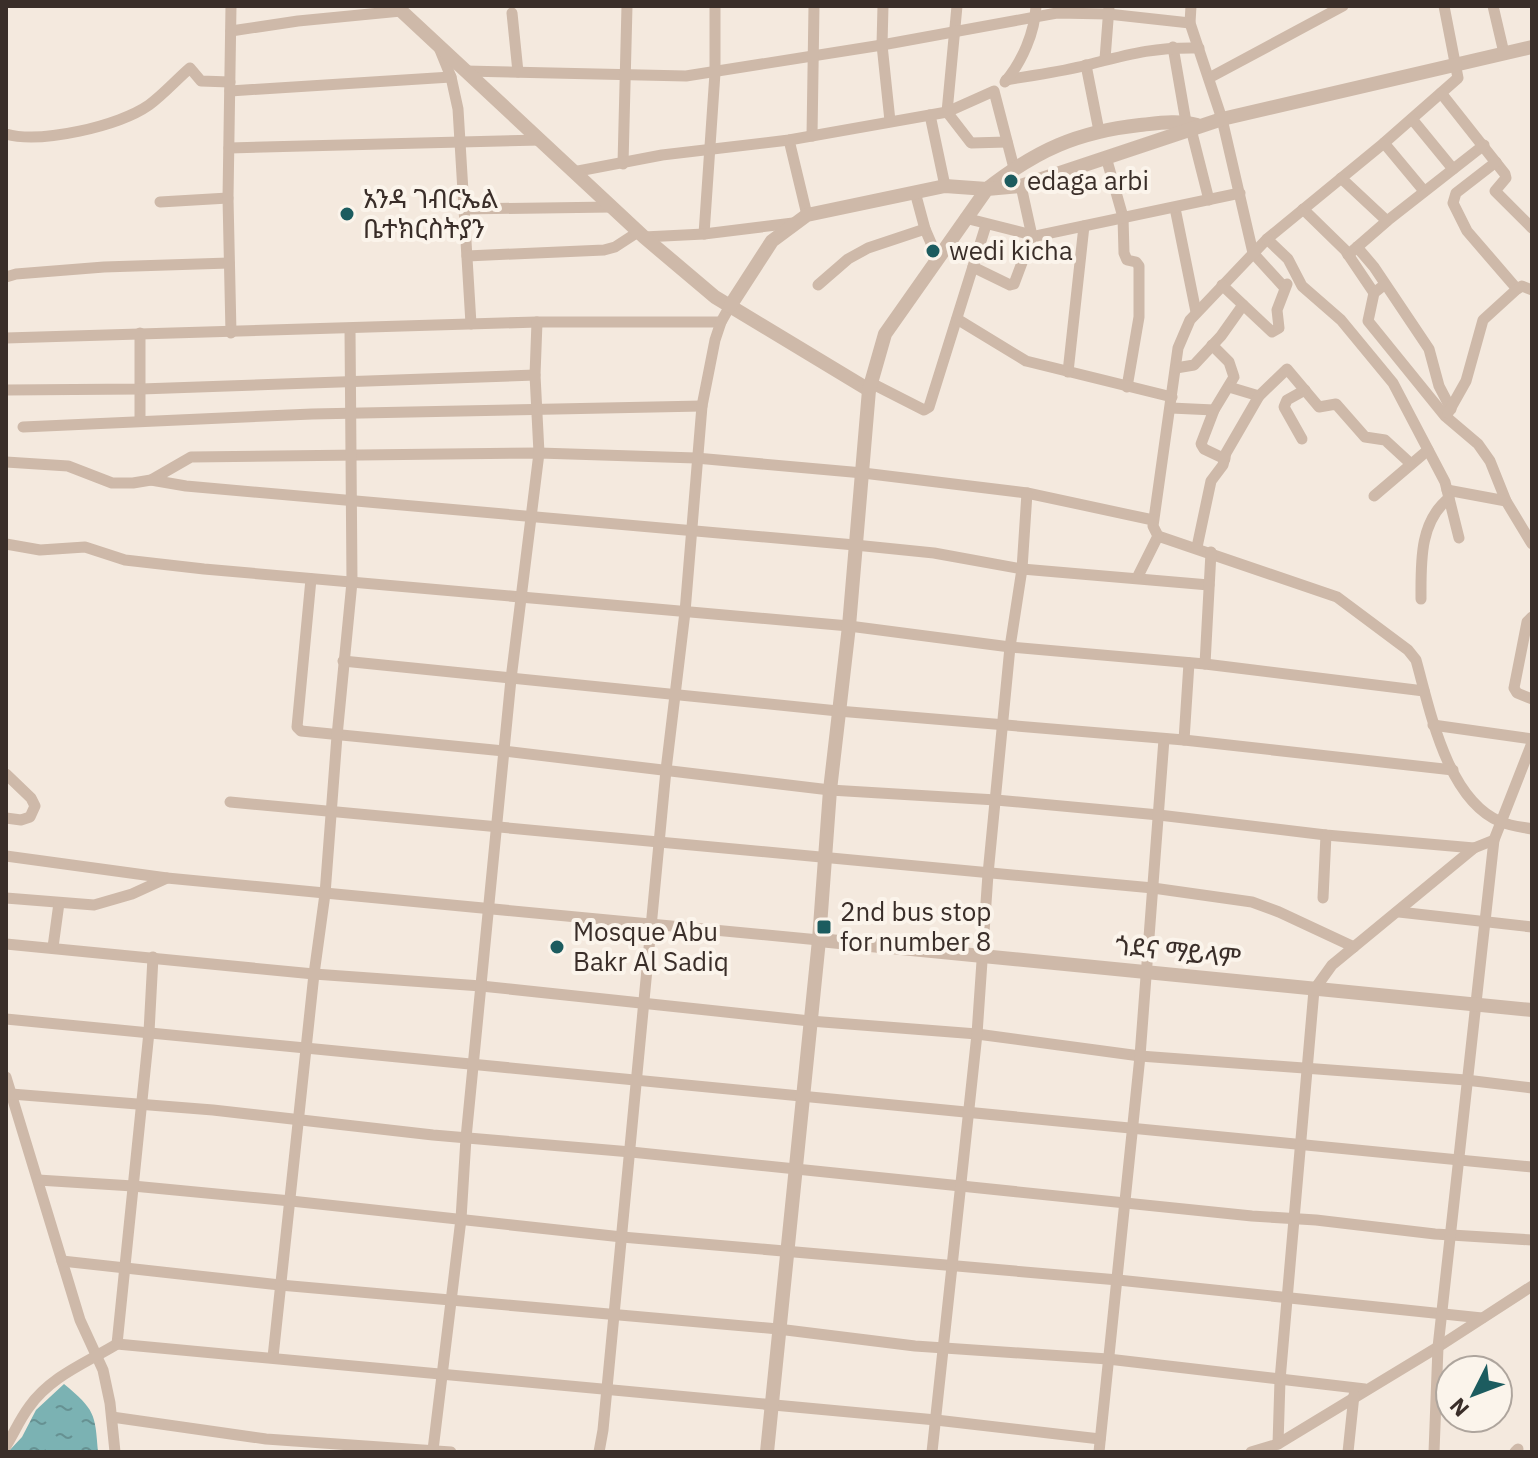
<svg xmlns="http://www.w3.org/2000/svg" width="1538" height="1458" font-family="'IBM Plex Sans','Noto Sans Ethiopic',sans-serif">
	<defs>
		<pattern id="water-ripples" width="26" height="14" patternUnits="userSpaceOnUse" patternTransform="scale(2)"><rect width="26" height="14" fill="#7bb2b3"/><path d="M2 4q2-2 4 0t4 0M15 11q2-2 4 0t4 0" fill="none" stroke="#669192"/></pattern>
	</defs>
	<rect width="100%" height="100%" fill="#f4e9de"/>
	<path fill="url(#water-ripples)" d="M 64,1384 C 95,1410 95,1413 98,1452 L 8,1452 L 22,1437 L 36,1410 Z"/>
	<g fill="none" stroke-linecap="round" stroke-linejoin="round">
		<g stroke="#ceb9a9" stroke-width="11">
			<path d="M 883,6 L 882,45 L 890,121"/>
			<path d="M 957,6 L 947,112 L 971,143 L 1007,142"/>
			<path d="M 1191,6 L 1190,23 L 1222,119 L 1253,253 L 1284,287"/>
			<path d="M 1444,6 L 1458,78 L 1384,143 L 1267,239 L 1190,320 L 1178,348 L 1153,526 L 1158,536 L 1337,597 L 1408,650 L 1416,660 C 1430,710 1447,800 1501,822 C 1511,826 1522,827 1532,829"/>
			<path d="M 1493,6 L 1504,53"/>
			<path d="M 512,13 L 518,72"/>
			<path d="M 231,31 L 298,21 L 401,11"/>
			<path d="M 1173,47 L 1186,122"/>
			<path d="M 440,50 L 451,77 L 458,109 L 471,324"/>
			<path d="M 1105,59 L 1109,7"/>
			<path d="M 1086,65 L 1099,131"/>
			<path d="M 465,71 L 686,76 L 882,45 L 1057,13 L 1108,14 L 1190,23"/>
			<path d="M 1209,78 L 1343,6"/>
			<path d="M 1006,80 C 1033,75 1061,72 1087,65 C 1130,54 1153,47 1199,48"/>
			<path d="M 1005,82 C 1022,62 1035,32 1036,6"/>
			<path d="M 230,91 L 451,77"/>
			<path d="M 1441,93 L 1505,174 L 1506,178 L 1495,191 L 1532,228"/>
			<path d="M 930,115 L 945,186"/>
			<path d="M 1412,119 L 1453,169"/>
			<path d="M 1191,129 L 1209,200"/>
			<path d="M 6,134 C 41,144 119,126 149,105 C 164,94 176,80 190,68 L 201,81 L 230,82"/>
			<path d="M 812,136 L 814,6"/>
			<path d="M 789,140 L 807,215"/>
			<path d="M 1384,143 L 1424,191"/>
			<path d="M 229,148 L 541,140"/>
			<path d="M 1106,157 L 1123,217 L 1124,253 L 1127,260 L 1136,262 L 1139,266 L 1139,317 L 1127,387"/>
			<path d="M 1496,162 L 1456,193 L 1453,203 L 1467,231 L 1517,289"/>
			<path d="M 623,164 L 627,6"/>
			<path d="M 573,172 L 662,155 L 789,140 L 947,112 L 994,91 L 1014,168"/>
			<path d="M 1341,178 L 1387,221"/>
			<path d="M 915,192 L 925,229 L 937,257"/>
			<path d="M 160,202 L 228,198"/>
			<path d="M 1175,208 L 1196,312"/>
			<path d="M 463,209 L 612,207"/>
			<path d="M 1303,209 L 1345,250 L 1374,293"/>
			<path d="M 965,218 L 1036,236 L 1240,193"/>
			<path d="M 704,234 L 715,73 L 715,6"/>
			<path d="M 644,237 L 704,234 L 793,223"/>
			<path d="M 1267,239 L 1288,259 L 1302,286 L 1341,320 L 1393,383 L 1445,482 L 1459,538"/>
			<path d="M 1357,247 L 1374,267 L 1429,349 L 1439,386 L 1451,409"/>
			<path d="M 1348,255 L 1387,221 L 1484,145"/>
			<path d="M 467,256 L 604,250 L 615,247 L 638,232"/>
			<path d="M 973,267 L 1010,285 L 1014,284 L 1032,236 L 1021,186"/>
			<path d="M 6,277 L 16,274 L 104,267 L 229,263"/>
			<path d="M 818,285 L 848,259 L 868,248 L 925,229"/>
			<path d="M 1222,285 L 1272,332 L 1279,328 L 1277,310 L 1287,284"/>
			<path d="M 1384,285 L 1374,293 L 1368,321 L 1445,416 L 1478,444 L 1490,461 L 1506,501 L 1532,544"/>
			<path d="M 957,319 L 1026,361 L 1172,397"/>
			<path d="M 140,333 L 140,421"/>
			<path d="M 231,333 L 228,198 L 231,6"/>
			<path d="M 6,338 L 537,322 L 721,322"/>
			<path d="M 1212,345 L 1229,362 L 1234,377 L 1214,410 L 1201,444 L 1204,449 L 1225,459"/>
			<path d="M 1176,368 L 1194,365 L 1221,336 L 1243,305"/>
			<path d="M 1068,372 L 1084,226"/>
			<path d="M 871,383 L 924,410 L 929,407 L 986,225"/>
			<path d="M 1229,387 L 1259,396"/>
			<path d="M 7,390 L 141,389 L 535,375"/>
			<path d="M 1171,408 L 1214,410"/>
			<path d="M 1448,413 L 1466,381 L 1483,320 L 1517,289 L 1522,286 L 1532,290"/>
			<path d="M 23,427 L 312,414 L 702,406"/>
			<path d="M 1302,439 L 1284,407 L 1287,400 L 1305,390"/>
			<path d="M 6,462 L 68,466 L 112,483 L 133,483 L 151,480 L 191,457 L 539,453 L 696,458 L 863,473 L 1027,493 L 1153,520"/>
			<path d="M 151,480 L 186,486 L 855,545 L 934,553 L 1022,569 L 1209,585"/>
			<path d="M 1447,490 L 1506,501"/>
			<path d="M 1374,496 L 1428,450"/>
			<path d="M 6,544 L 40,550 L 85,547 L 125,560 L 204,569 L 849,626 L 1010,647 L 1205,664 L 1424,691"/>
			<path d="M 1197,547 L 1211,481 L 1223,465 L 1226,453 L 1259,396 L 1287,369 L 1319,407 L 1336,404 L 1365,437 L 1385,440 L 1410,463"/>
			<path d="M 1137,578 L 1158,536"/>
			<path d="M 311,579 L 297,727 L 301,731 L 504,751 L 830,790 L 996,800 L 1159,815 L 1326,835 L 1474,848"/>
			<path d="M 1421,599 C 1421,563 1419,522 1449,498"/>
			<path d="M 1532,617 L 1527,622 L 1514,688 L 1517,693 L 1532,699"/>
			<path d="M 343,661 L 838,711 L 1184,740 L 1453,770"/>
			<path d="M 1205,664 L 1211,552"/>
			<path d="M 1433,725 L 1532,739"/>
			<path d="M 1184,740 L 1189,663"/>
			<path d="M 6,774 L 31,798 L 35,806 L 30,817 L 21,820 L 6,818"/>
			<path d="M 230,802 L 1153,888 L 1252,902 L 1279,912 L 1354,947"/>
			<path d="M 6,856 L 167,878 L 819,940"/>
			<path d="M 6,898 L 94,905 L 132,894 L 167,878"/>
			<path d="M 1323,898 L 1326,835"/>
			<path d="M 1399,912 L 1532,927"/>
			<path d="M 6,944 L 314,974 L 481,986 L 810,1021 L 977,1034 L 1140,1056 L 1466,1080 L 1532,1088"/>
			<path d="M 53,947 L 59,903"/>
			<path d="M 6,1019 L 1532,1167"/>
			<path d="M 6,1077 L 80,1320 L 103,1370 L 110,1403 L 115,1452"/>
			<path d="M 11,1094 L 213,1110 L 433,1135 L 631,1152 L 1252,1216 L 1316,1220 L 1435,1234 L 1532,1240"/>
			<path d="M 38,1180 L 133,1186 L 291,1201 L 622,1237 L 1118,1280 L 1482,1318"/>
			<path d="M 62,1261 L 280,1285 L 778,1329 L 915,1346 L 1108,1359 L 1365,1389"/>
			<path d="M 117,1344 L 149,1032 L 153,957"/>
			<path d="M 273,1357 L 314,974 L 325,894 L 337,736 L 352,582 L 350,329"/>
			<path d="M 112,1417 L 266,1439 L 451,1452"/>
			<path d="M 1278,1444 L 1280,1380 L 1314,990 L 1332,965 L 1474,848 L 1494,840"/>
			<path d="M 6,1446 C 14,1433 20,1419 29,1407 C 51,1376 86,1363 117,1344 L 936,1420 L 1100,1439"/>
			<path d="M 433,1450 L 461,1219 L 466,1138 L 511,679 L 539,453 L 535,375 L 537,322"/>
			<path d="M 599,1452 L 603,1430 L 666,770 L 685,612 L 702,406 L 715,340 L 721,322 L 730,306"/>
			<path d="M 932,1452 L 977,1034 L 988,874 L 1010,647 L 1022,569 L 1027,493"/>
			<path d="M 1099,1452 L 1140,1056 L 1164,739"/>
			<path d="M 1251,1452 L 1278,1444 L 1438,1347 L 1532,1286"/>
			<path d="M 1348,1452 L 1354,1395"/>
			<path d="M 1434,1452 L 1438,1347 L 1494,840 L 1532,743"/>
			<path d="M 1515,1452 L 1518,1449"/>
		</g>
		<g stroke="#ceb9a9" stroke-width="14">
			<path d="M 396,6 L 644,237 L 715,297 L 869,390"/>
			<path d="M 730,306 L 772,241 L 807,215 L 945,186 L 987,189 C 1037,150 1077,132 1140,125 C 1159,123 1179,120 1197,125"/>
			<path d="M 819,940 L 1532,1010"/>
			<path d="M 767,1452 L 819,940 L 830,790 L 849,626 L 869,390 L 885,334 L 987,189 L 1021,186 L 1222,119 L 1532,47"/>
		</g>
	</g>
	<g fill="#1c5c5f" stroke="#fbf4eb" stroke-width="3">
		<circle cx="1011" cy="181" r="8"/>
		<circle cx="347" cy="214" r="8"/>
		<circle cx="933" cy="251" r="8"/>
		<rect x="816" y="919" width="16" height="16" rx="4"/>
		<circle cx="557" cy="947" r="8"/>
	</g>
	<g text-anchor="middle" stroke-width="8" stroke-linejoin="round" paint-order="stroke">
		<g font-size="26" fill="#3a2e29" stroke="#fbf4eb" text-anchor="start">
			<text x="1027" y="190">edaga arbi</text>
			<text x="363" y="208">አንዳ ገብርኤል<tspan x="363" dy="30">ቤተክርስትያን</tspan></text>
			<text x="949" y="260">wedi kicha</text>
			<text x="840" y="921">2nd bus stop<tspan x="840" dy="30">for number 8</tspan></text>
			<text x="573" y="941">Mosque Abu<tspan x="573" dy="30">Bakr Al Sadiq</tspan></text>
		</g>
		<g font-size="26" fill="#3a2e29" stroke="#fbf4eb">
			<text transform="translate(1178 952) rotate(6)" y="9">ጎደና ማይላም</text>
		</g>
	</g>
	<rect width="1538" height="1458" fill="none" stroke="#3a2e29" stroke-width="16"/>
	<g transform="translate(1474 1394) rotate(228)"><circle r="38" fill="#fbf4eb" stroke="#aea59d" stroke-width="2"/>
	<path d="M0-6L14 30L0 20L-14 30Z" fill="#1c5c5f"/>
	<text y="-12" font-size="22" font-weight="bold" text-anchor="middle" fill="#3a2e29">N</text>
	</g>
</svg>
